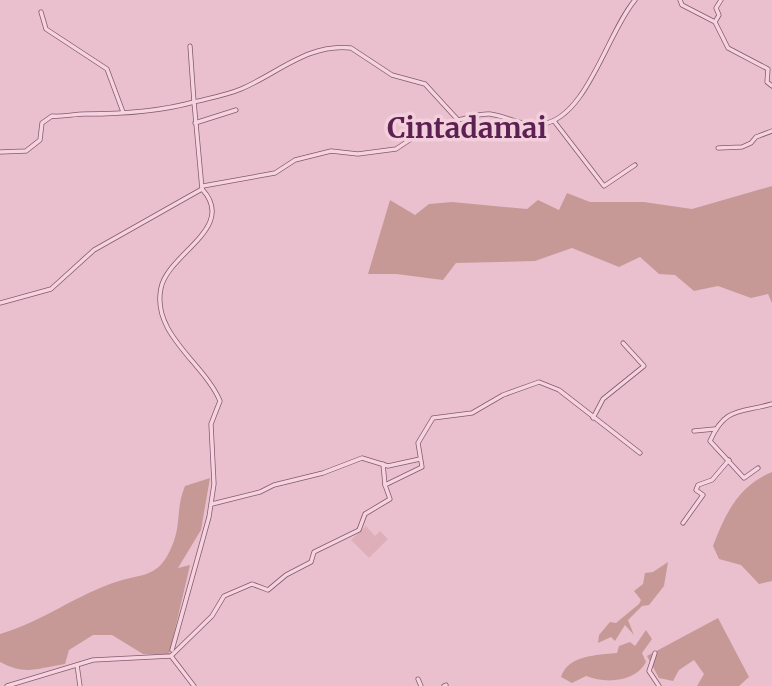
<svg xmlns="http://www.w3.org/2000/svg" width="772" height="686" font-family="Merriweather,serif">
	<rect width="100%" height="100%" fill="#eac0cf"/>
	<path fill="#dfafb9" d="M 366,526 L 375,536 L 380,531 L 388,539 L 369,558 L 351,540 Z"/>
	<g fill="#c79996">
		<path d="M 772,186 L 772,303 L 768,294 L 751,298 L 718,286 L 694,291 L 675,275 L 659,274 L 640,257 L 619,267 L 572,248 L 535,261 L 456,263 L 443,280 L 396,274 L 368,274 L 390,200 L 415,215 L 429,204 L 452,202 L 527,209 L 538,200 L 559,210 L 567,193 L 590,202 L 644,202 L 692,209 Z"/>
		<path d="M 772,472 L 772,581 L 759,584 L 741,565 L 719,559 L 713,546 C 725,514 739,485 772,472 Z"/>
		<path d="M 210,478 L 201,530 L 178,568 L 190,565 L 169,655 L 143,654 L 112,635 L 93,635 L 69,650 L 65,664 C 37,668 26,676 0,662 L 0,634 C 42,622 77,594 119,581 C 138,575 154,577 166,558 C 184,528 174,512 185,486 Z"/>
		<path d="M 668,562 L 664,586 L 649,605 L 642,606 L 628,620 L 634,635 L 625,625 L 615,641 L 611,637 L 598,643 L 599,635 L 610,622 L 616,623 L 639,604 L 641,600 L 634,591 L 643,584 L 645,573 L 653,572 Z"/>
		<path d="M 718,618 L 749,677 L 739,686 L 697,686 L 704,674 L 694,660 L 679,670 L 673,681 L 659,678 L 647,656 Z"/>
		<path d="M 646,630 L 652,639 L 642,653 L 646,662 C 636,682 606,684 586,676 L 572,683 L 561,677 C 568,655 597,655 617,653 L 619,646 L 630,642 L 635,646 Z"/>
	</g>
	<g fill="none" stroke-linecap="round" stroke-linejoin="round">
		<defs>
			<g id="street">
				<path d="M 680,0 L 682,5 L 715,22 L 719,15 L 716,8 L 721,0"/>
				<path d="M 41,12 L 46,29 L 107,69 L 123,112"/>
				<path d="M 715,22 L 728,48 L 768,69 L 767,82 L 772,86"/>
				<path d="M 554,121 L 604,186 L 635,165"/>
				<path d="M 195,123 L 236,110"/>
				<path d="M 718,148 L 742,147 L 751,143 L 756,137 L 772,131"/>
				<path d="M 0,152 L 26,151 L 40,140 L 42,123 L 52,116 C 64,117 73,114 85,114 C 122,114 158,112 194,102 L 190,46"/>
				<path d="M 203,186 L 275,173 L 295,160 L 331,151 L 358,154 L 396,149 L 426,129 L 458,120"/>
				<path d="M 0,303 L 51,289 L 94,250 L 202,189 L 194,102 C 210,98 227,95 241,89 C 277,74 308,43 351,48 L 392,75 L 425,84 L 458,120 C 469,118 479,113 490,114 C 509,117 523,127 543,124 C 587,117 608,31 635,0"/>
				<path d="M 593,418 L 603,399 L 644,366 L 623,343"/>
				<path d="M 694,431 L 715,429"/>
				<path d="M 383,464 L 385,485"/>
				<path d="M 758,468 L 744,478 L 710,441 C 725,407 739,413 772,404"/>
				<path d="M 212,504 L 260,492 L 274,485 L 323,473 L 362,458 L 388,466 L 420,459"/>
				<path d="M 683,523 L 703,495 L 696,490 L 698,485 L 712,480 L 729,460"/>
				<path d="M 172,650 L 209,517 L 214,484 L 211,424 L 220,401 C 205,364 151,334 161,288 C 168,253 238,228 202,189"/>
				<path d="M 655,653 L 649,671 L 659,686"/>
				<path d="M 171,656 L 194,686"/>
				<path d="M 77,665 L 80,686"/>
				<path d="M 418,679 L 421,686"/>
				<path d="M 7,686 L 93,660 L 171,656 L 212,616 L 224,596 L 252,584 L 268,590 L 286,575 L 311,562 L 314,552 L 359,530 L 365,514 L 390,499 L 385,485 L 422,467 L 418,443 L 433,418 L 472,413 L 503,395 L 539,382 L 559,390 L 640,453"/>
				<path d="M 444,686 L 446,685"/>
			</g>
		</defs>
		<use href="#street" stroke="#825a6e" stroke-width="5"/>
		<use href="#street" stroke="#f6d3df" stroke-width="3.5"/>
	</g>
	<g text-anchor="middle" stroke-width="7" stroke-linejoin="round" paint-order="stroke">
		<g font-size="28" font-weight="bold" fill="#5c2052" stroke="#f2cfdb">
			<text x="467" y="138">Cintadamai</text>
		</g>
	</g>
</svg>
